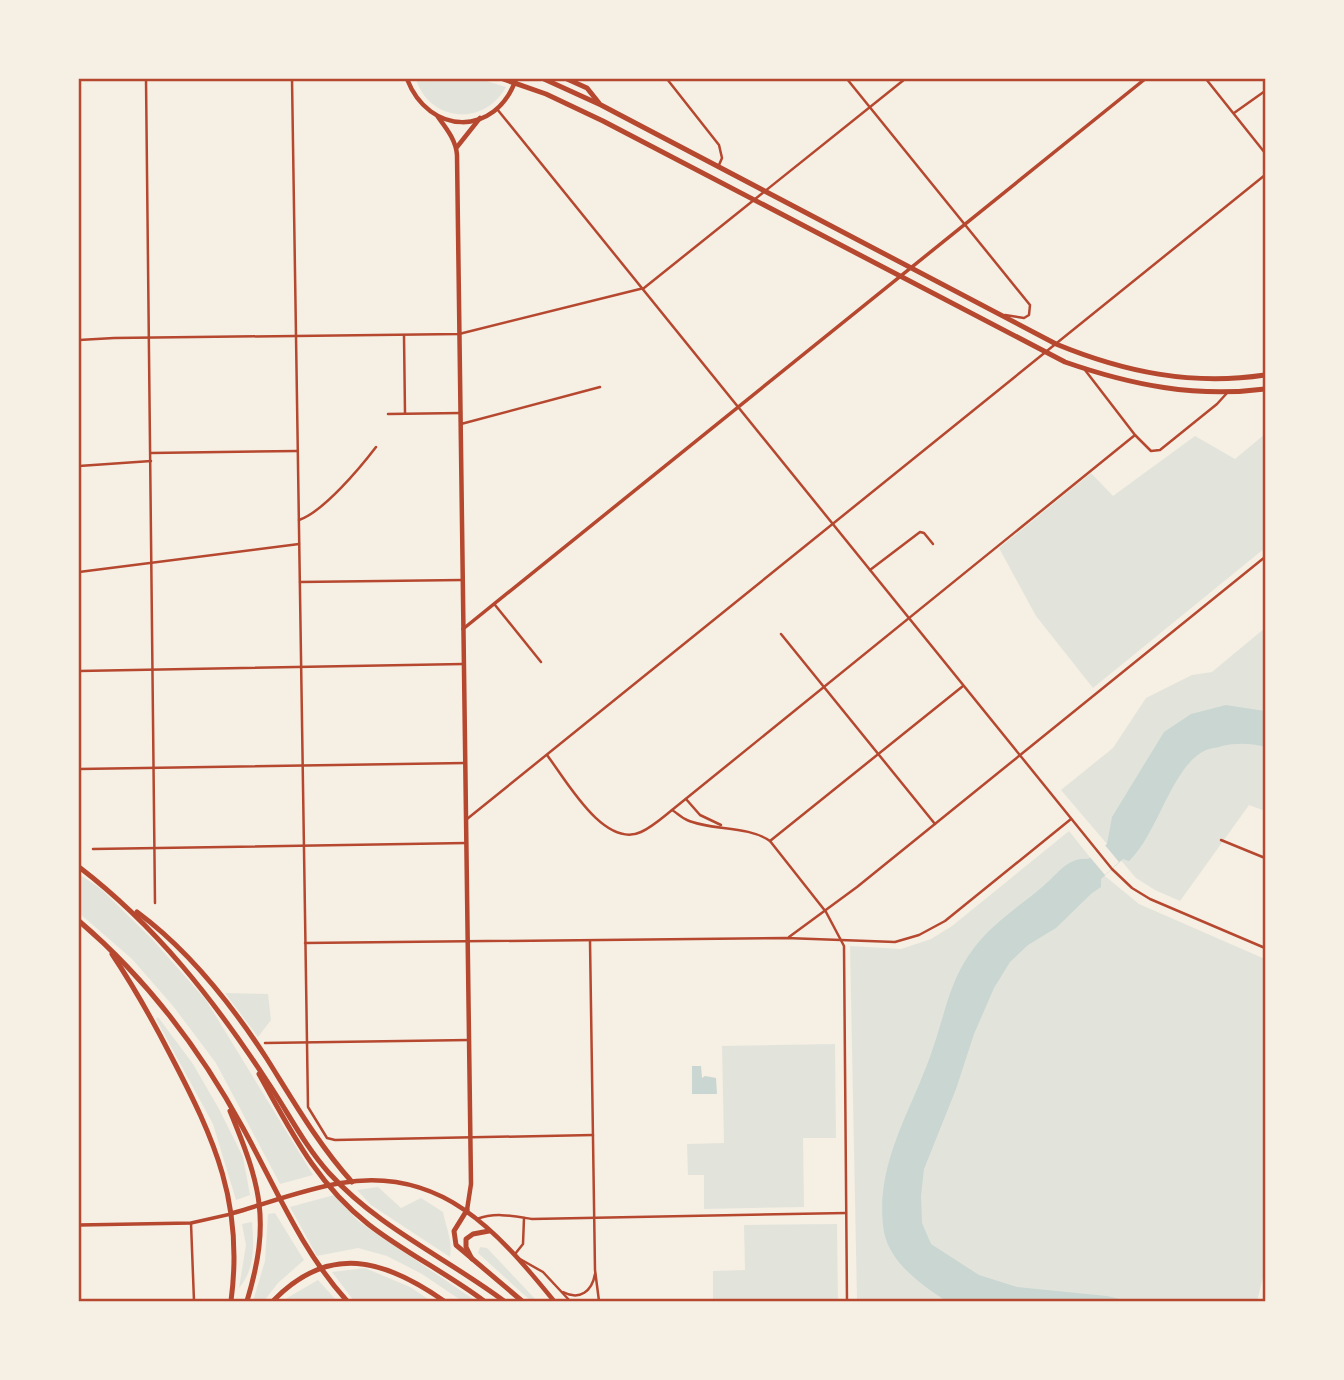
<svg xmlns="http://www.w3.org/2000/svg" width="1344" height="1380" font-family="Bitter,serif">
	<rect width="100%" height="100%" fill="#f6efe4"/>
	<g fill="#e2e4dc">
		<path d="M 416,79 L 480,79 L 506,87 C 484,127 429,122 416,79 Z"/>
		<path d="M 1265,434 L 1265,548 L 1093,688 L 1036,616 L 999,548 L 1091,473 L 1113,496 L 1195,436 L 1235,459 Z"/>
		<path d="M 1265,628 L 1265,811 L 1249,805 L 1180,901 L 1155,890 L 1136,878 L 1061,790 L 1113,748 L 1146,698 L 1192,675 L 1212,672 Z"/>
		<path d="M 1069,831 L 1105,876 L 1139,904 L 1265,959 L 1265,1270 L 1257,1301 L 857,1301 L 850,946 L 901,949 L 931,939 L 952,926 Z"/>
		<path d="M 79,874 L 101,889 L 152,939 L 206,1000 L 313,1175 L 280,1184 L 216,1063 L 173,1006 L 132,959 L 79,913 Z"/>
		<path d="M 225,993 L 268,994 L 271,1020 L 258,1037 Z"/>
		<path d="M 158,1017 L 193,1064 L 219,1109 L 243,1157 L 250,1195 L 236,1200 L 213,1124 L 156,1019 Z"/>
		<path d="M 835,1044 L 836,1138 L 803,1138 L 804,1207 L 704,1209 L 704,1175 L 688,1175 L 687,1144 L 724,1143 L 722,1046 Z"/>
		<path d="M 378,1187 L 401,1208 L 421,1198 L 443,1212 C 446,1228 453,1241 450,1257 L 371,1205 L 357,1190 Z"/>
		<path d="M 334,1195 L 358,1221 L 476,1301 L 462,1301 L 422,1274 L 387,1256 L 358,1248 L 317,1256 L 290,1207 Z"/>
		<path d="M 275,1213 L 304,1260 L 278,1283 L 264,1301 L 253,1301 L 265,1261 L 268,1214 Z"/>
		<path d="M 252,1222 C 254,1246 255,1269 239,1288 L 246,1245 L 242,1224 Z"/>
		<path d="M 837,1224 L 838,1301 L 713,1301 L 713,1271 L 745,1270 L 744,1225 Z"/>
		<path d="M 480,1247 L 487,1248 L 537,1301 L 531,1301 L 478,1253 Z"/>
		<path d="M 365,1268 L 410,1287 L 431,1301 L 354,1301 L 332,1272 Z"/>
		<path d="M 318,1280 L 337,1301 L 284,1301 L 287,1298 Z"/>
	</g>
	<g fill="#c9d6d2">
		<path d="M 1226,705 L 1265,711 L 1265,747 C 1251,743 1236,743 1222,746 C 1217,748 1211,748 1206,750 C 1172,765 1158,834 1129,861 L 1123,859 L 1101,879 L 1101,887 L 1092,893 L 1056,928 L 1028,945 L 1010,962 L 994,988 L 974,1034 L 956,1089 L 924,1169 L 921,1196 L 922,1223 L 931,1244 L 979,1275 L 1017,1287 L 1107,1296 L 1128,1301 L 946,1301 C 922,1285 890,1263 884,1232 C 873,1163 914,1108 934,1045 C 946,1010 950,979 974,948 C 993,923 1017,908 1041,888 C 1057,876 1066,857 1088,859 L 1107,844 L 1112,817 L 1164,732 L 1191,714 Z"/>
		<path d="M 692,1066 L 701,1066 L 702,1078 L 705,1076 L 716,1078 L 717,1094 L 692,1094 Z"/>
	</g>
	<path fill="#f6efe4" d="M 1104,844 L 1119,862 L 1105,875 L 1089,856 Z"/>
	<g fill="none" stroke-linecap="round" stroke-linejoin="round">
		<g stroke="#b5482f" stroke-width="2.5">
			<path d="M 146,79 L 155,903"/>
			<path d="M 292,79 L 308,1107 L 327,1138 L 335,1140 L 593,1135"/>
			<path d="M 667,79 L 719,145 L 722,158 L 719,165"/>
			<path d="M 847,79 L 1030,305 L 1029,315 L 1024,318 L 1005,315"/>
			<path d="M 1206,79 L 1265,153"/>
			<path d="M 497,109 L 1112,869 L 1132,888 L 1150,899 L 1265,948"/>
			<path d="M 1234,113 L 1265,91"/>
			<path d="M 404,336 L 405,413"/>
			<path d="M 79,340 L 114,338 L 459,334 L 644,288 L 905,79"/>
			<path d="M 1085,370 L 1135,435 L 1151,451 L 1160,450 L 1217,404 L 1227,393"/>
			<path d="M 388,414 L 461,413"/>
			<path d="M 461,424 L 600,387"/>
			<path d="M 151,453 L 297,451"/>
			<path d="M 79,466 L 151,461"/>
			<path d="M 299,520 C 323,512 360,468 376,447"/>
			<path d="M 870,570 L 920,532 L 924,533 L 933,544"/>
			<path d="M 79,572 L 299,544"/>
			<path d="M 300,582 L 462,580"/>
			<path d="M 495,605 L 541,662"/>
			<path d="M 781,634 L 935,824"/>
			<path d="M 79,671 L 463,664"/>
			<path d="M 547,755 C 566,780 604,849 641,832 C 652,827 662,818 672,810 L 1135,435"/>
			<path d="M 79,769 L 465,763"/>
			<path d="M 686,799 L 700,815 L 721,825"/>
			<path d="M 672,810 C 677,813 682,818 687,820 C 711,831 747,825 770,841 L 826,912 L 844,946 L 847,1301"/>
			<path d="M 467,819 L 1265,175"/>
			<path d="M 1221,840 L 1265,858"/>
			<path d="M 770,841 L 963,686"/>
			<path d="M 93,849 L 466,843"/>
			<path d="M 789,937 L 857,887 L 1265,557"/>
			<path d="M 590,941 L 595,1270 L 599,1301"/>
			<path d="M 305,943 L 786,938 L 895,942 L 919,935 L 945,921 L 1071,819"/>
			<path d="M 265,1043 L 469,1040"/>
			<path d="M 477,1219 C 495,1212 513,1216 532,1219 L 846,1213"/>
			<path d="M 191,1223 L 194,1301"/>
			<path d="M 515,1254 L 523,1244 L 524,1218"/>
			<path d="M 520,1259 L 543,1272 L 570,1301"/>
			<path d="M 563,1292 C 580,1301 592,1291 595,1274"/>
		</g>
		<g stroke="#b5482f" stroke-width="3.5">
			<path d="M 463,629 L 1145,79"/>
			<path d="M 79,1225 L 191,1223 L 231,1214"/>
		</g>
		<g stroke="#b5482f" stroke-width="4.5">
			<path d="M 407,79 C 429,136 496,137 516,79"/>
			<path d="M 438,117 C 446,128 456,140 457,155 L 471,1184 L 467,1210"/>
			<path d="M 457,147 L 480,118"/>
			<path d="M 233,1213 C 268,1203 305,1189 341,1183 C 441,1166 497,1231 554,1301"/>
		</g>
		<g stroke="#b5482f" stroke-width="5">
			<path d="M 503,79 L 546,94 L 603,121 L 1065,362 C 1131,385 1196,398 1265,389"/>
			<path d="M 544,79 L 601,105 L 1056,344 C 1124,372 1192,386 1265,375"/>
			<path d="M 567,79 L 587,88 L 599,103"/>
		</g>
		<g stroke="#b5482f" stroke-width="5">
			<path d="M 79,867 C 156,926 214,1000 267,1081 C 288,1112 304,1145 329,1173 C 379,1228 445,1257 504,1301"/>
			<path d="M 137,912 C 190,951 232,1005 267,1059 C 294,1102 318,1144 352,1182"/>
			<path d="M 79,921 C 147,979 200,1049 243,1128 C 276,1188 301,1250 347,1301"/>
			<path d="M 112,954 C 134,987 153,1021 171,1056 C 215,1140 244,1204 231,1301"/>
			<path d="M 259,1074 C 291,1131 316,1183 368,1224 C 405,1253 447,1273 484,1301"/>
			<path d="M 230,1111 C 261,1186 271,1221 247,1301"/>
			<path d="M 467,1210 L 454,1231 L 456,1245 L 522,1301"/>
			<path d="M 472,1259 L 466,1247 L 466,1239 L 473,1234 L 489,1231"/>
			<path d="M 273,1301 C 329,1243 384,1259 444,1301"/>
		</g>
	</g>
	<rect width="1344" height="1380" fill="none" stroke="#f6efe4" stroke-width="161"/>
	<rect x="80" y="80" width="1184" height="1220" fill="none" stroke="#b5482f" stroke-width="2.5"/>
</svg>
